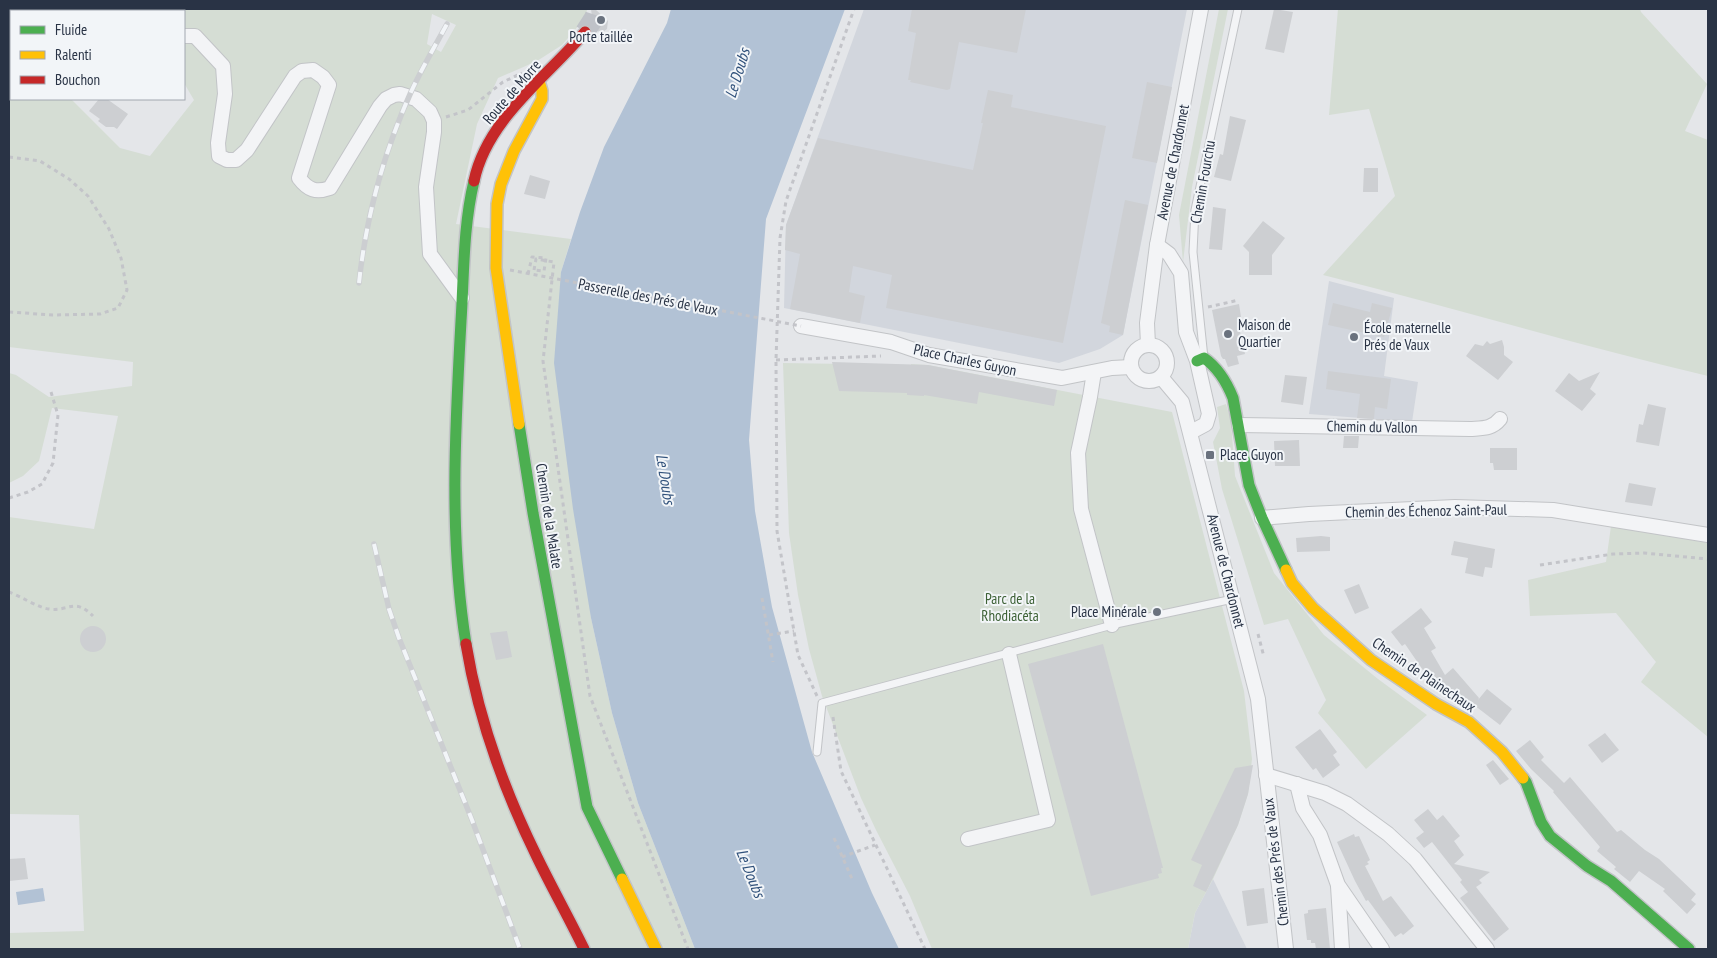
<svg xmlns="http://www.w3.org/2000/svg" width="1717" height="958" font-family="'PT Sans Narrow',sans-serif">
	<rect width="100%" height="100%" fill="#e4e6e9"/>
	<g fill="#d2d6dd">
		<path d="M 864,9 L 1187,9 L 1123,335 L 1100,349 L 1059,363 L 784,308 L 786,225 Z"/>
		<path d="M 1329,281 L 1394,298 L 1384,376 L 1418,382 L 1412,422 L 1309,414 Z"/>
		<path d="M 1213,879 L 1247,949 L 1188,949 L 1195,913 Z"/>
	</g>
	<g fill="#d5ddd4" fill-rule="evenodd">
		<path d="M 90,9 L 587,9 L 586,17 L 562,45 L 537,61 L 498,78 L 477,124 L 456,224 L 571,239 L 561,272 L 591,618 L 612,713 L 638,803 L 695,949 L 9,949 L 9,933 L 84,931 L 79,815 L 9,814 L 9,517 L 94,529 L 118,416 L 52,408 L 39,461 L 23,476 L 9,483 L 9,373 L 16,375 L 49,397 L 132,386 L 133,362 L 9,347 L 9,54 L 11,54 L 11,99 L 71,99 L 120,148 L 150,156 L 194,100 L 184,83 L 184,11 L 91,11 ZM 432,14 L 456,25 L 441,52 L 427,44 Z"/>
		<path d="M 1219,9 L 1228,9 L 1192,187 L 1183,262 L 1179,215 Z"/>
		<path d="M 1338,9 L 1640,9 L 1641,12 L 1707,84 L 1685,131 L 1708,140 L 1708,376 C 1579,346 1452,307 1323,275 L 1395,196 L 1369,109 L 1329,115 Z"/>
		<path d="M 783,363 L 911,365 L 911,364 L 928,365 L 1172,412 L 1244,691 L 1252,759 L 1248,794 L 1238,825 L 1213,879 L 1195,913 L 1188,949 L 932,949 L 910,896 L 876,830 L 861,798 L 822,696 L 809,649 L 798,595 L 789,533 Z"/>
		<path d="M 1226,404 L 1231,421 L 1235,476 L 1274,573 L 1324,635 L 1378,679 L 1427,715 L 1366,769 L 1318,713 L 1326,700 L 1288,619 L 1264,625 L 1222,489 L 1213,442 L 1220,428 L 1217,407 Z"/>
		<path d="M 1611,526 L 1708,543 L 1708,737 L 1641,682 L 1656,662 L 1616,613 L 1530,616 L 1528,580 L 1606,562 Z"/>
	</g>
	<g fill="#b2c2d5">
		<path d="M 671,9 L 845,9 L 766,219 L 749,440 L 755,511 L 772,607 L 812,752 L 872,893 L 899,949 L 695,949 L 638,803 L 612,713 L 591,618 L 573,509 L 554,363 L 561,272 L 580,212 L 604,147 L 667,23 Z"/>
		<path d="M 43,888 L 45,901 L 18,905 L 16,892 Z"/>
	</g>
	<g fill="#cdcfd2">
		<path d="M 591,9 L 595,9 L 608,21 L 607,29 L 603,32 L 596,31 L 593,24 Z"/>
		<path d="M 912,9 L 1026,9 L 1017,53 L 959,42 L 950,89 L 947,90 L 910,82 L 911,80 L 908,80 L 916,33 L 908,31 Z"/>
		<path d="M 1274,9 L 1293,12 L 1284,53 L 1265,49 Z"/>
		<path d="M 1147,82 L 1172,87 L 1157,163 L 1132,158 Z"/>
		<path d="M 988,90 L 1013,95 L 1011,107 L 1106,126 L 1063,343 L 886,308 L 892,275 L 853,266 L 849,292 L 865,296 L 860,323 L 790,309 L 800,254 L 785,250 L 786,225 L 818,138 L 973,170 L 983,123 L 981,123 Z"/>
		<path d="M 99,99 L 107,99 L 128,114 L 117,129 L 114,127 L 106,127 L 98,121 L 100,119 L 89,111 Z"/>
		<path d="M 1230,116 L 1246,120 L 1231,181 L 1214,177 L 1220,154 L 1223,155 Z"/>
		<path d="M 1364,168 L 1378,168 L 1378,192 L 1363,192 Z"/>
		<path d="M 530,175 L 550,181 L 545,199 L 524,194 Z"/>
		<path d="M 1125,200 L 1148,205 L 1123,335 L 1109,332 L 1110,326 L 1101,323 Z"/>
		<path d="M 1213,207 L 1226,209 L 1222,250 L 1209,249 Z"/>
		<path d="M 1263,221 L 1285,238 L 1272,255 L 1272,275 L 1249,275 L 1249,252 L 1243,246 Z"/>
		<path d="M 1333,303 L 1370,312 L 1372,303 L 1392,308 L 1384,337 L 1328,325 Z"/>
		<path d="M 1239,304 L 1241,317 L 1237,318 L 1245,354 L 1237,356 L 1239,364 L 1228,367 L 1225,359 L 1223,359 L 1221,356 L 1212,310 Z"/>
		<path d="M 1502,340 L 1504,347 L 1504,355 L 1513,362 L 1498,380 L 1466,356 L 1475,344 L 1483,346 L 1487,341 L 1490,344 Z"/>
		<path d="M 832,362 L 928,365 L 1057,390 L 1054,406 L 979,392 L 977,404 L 924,395 L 924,396 L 907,395 L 907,393 L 839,391 Z"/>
		<path d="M 1328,371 L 1391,379 L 1387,409 L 1375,407 L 1374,419 L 1357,418 L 1360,394 L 1326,389 Z"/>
		<path d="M 1600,372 L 1590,389 L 1596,394 L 1582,411 L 1555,391 L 1569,373 L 1579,381 Z"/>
		<path d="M 1285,375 L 1307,377 L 1303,405 L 1281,402 Z"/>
		<path d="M 1648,404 L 1666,408 L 1659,446 L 1636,442 L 1639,424 L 1643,425 Z"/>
		<path d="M 1344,436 L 1359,436 L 1358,448 L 1343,448 Z"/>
		<path d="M 1299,440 L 1300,466 L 1275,466 L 1274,441 Z"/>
		<path d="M 1490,448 L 1517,448 L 1517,470 L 1494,470 L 1493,463 L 1490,463 Z"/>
		<path d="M 1629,483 L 1656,488 L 1652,506 L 1625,502 Z"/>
		<path d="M 1321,536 L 1330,537 L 1330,551 L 1297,552 L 1296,538 Z"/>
		<path d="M 1454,541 L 1495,549 L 1492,568 L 1485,567 L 1483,577 L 1465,573 L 1468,558 L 1451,555 Z"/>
		<path d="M 1359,584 L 1369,608 L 1355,614 L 1344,590 Z"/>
		<path d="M 1421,608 L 1432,622 L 1424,628 L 1436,648 L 1431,651 L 1445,675 L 1453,668 L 1479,698 L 1478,700 L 1487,689 L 1512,709 L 1500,725 L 1474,705 L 1472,710 L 1458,702 L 1429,670 L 1425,673 L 1405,644 L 1402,646 L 1391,632 Z"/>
		<circle cx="93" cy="639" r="13"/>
		<path d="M 507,631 L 512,657 L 496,660 L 490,633 Z"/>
		<path d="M 1103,644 L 1163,868 L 1161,868 L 1162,873 L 1158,874 L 1159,878 L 1091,896 L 1028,664 Z"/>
		<path d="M 1320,729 L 1337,752 L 1333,755 L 1340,765 L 1323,778 L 1316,768 L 1313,770 L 1295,747 Z"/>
		<path d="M 1605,733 L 1619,750 L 1602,763 L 1588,745 Z"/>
		<path d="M 1530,740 L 1544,757 L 1541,760 L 1564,783 L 1570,777 L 1617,832 L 1621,830 L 1645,850 L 1659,859 L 1696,894 L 1691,900 L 1696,904 L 1687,914 L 1663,891 L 1665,889 L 1639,871 L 1630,882 L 1614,869 L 1616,867 L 1597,851 L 1600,847 L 1553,792 L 1554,791 L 1531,769 L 1516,751 Z"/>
		<path d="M 1493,760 L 1509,779 L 1500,785 L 1486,765 Z"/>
		<path d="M 1253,765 L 1248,794 L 1238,825 L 1206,892 L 1193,886 L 1202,865 L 1191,860 L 1235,768 Z"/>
		<path d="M 1428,809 L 1437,820 L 1443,815 L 1460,836 L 1454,841 L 1464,855 L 1454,864 L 1490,872 L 1479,880 L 1482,883 L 1476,887 L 1509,929 L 1494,941 L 1460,898 L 1468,892 L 1460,882 L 1462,880 L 1432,842 L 1424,848 L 1416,838 L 1424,832 L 1414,820 Z"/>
		<path d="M 1354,834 L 1355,837 L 1359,836 L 1370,860 L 1367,862 L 1369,864 L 1365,866 L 1383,901 L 1391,896 L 1414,926 L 1403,935 L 1401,933 L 1395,937 L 1368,900 L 1366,901 L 1355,881 L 1337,842 Z"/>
		<path d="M 25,858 L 28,879 L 9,881 L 9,859 Z"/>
		<path d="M 1264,888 L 1268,923 L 1247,926 L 1242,891 Z"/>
		<path d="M 1326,908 L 1330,949 L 1316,949 L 1315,943 L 1311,943 L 1311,940 L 1307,940 L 1304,914 L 1308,913 L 1308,910 Z"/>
	</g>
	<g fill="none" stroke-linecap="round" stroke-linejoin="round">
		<path stroke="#bfc2c8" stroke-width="20" stroke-dasharray="20 10" stroke-linecap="butt" d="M 585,32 L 594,18 L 597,9"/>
		<defs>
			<g id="lane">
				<path d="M 1204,358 L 1193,252 L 1195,210 L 1238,9"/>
				<path d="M 817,752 L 822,703 L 1116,624 L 1233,599"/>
			</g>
			<g id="street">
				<path d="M 9,9 L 19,11"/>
				<path d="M 184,36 L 195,36 L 223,66 L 225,94 L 218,143 L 219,156 L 227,160 L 236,160 L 247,150 L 295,76 L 302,71 L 313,70 L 323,77 L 329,85 L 299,178 C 308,190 316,193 330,188 L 380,106 L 386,99 L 394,95 L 400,94 L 416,99 L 430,112 L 434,121 L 434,132 L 426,187 L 430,254 L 462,298"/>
				<path d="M 9,49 L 11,49"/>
				<path d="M 9,90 L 11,89"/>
				<path d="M 1157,245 L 1169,254 L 1181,273 L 1186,332 L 1197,361 L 1209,414 L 1206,424 L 1191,432"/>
				<path d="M 801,326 L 891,342 L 929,355 L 1062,378 L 1112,368 L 1131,367"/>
				<circle cx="1149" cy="363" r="18"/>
				<path d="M 1148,345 L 1147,323 L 1157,245 L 1201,9"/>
				<path d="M 1094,372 L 1090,397 L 1078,453 L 1081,509 L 1112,625"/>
				<path d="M 1161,377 L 1182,402 L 1258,699 L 1286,949"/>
				<path d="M 1239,425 L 1470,429 C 1483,428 1492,429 1500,419"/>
				<path d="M 1262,518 L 1309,514 L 1455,507 L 1553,510 L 1708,535"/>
				<path d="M 1266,775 L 1325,793 L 1347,804 L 1388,834 L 1415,859 L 1487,949"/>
				<path d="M 1297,784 L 1303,808 L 1320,835 L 1338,885 L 1382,949"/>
				<path d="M 968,839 L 1048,820 L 1009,654"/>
				<path d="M 1338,886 L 1342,949"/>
			</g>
			<g id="fast">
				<path d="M 1197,361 L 1204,358 C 1217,367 1227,383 1233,398 L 1249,485 L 1262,518 L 1286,570"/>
				<path d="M 519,424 L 533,513 L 587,807 L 622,879"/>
				<path d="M 466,644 C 449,537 455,429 461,321 C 464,275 463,227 474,181"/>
				<path d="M 1523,778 L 1526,782 L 1541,822 L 1550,836 L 1587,866 L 1611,881 L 1689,949"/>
			</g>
			<g id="slow">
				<path d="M 519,424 L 496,268 L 497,204 L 501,184 L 514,151 L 542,99 L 542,91 L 539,81"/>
				<path d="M 1286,570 L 1292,583 L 1313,608 L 1371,660 L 1436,704 L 1469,722 L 1502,752 L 1523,778"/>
				<path d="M 622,879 L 656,949"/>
			</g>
			<g id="jam">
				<path d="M 474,181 C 487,119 546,78 585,32"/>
				<path d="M 466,644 C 478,717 504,790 537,857 C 552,888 569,918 584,949"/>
			</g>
		</defs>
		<use href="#lane" stroke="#c2c4c7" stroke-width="9"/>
		<use href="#street" stroke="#c2c4c7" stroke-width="16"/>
		<use href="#fast" stroke="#c2c4c7" stroke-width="14"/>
		<use href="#slow" stroke="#c2c4c7" stroke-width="14"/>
		<use href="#jam" stroke="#c2c4c7" stroke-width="14"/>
		<g stroke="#c3c4c9" stroke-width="3" stroke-dasharray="4 4" stroke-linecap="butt">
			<path d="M 446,117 L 468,110 L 503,82 L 522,73"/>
			<path d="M 9,157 L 40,161 L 69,179 L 88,196 L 109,229 L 121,258 L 127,290 L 118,308 L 100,314 L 53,315 L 9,312"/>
			<path d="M 534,270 L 536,259 L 554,262 L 543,361 L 590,696 L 688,949"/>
			<path d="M 1208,307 L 1239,300"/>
			<path d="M 776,360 L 881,356"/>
			<path d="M 9,498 L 28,492 L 42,484 L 53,463 L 58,415 L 51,392"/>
			<path d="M 1540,565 L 1613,554 L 1644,553 L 1708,559"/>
			<path d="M 9,592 C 20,596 39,608 49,609 C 68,612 74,597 93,616"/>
			<path d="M 762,598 L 773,662"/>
			<path d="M 1258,634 L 1264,657"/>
			<path d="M 769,635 L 794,631"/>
			<path d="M 817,696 L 798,655 L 777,531 L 776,360 L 780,238 L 786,201 L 854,9"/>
			<path d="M 833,717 L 841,771 L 925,949"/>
			<path d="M 834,838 L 853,881"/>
			<path d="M 842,857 L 875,845"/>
		</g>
		<use href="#lane" stroke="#f3f4f6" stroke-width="7"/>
		<use href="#street" stroke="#f3f4f6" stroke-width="14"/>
		<use href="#fast" stroke="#4caf50" stroke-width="11"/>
		<use href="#slow" stroke="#ffc107" stroke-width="11"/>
		<use href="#jam" stroke="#c62828" stroke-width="11"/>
		<defs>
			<g id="rail">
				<path d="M 359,283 C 366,217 384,152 411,92 C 422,68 435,46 447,24"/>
				<path d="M 374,544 L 389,609 L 399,638 L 472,820 L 520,949"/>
			</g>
		</defs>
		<use href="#rail" stroke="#ccced1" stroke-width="5.5"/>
		<use href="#rail" stroke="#f2f5f8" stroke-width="4" stroke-dasharray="11" stroke-linecap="butt"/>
		<g stroke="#c3c4c9" stroke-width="3" stroke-dasharray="4 4" stroke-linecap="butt">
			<path d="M 510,270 L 801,326"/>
			<path d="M 528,274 L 532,257 L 546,258 L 544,271 L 534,270"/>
		</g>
	</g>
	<g fill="#6a727e" stroke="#f2f5f8" stroke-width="2">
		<circle cx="601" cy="20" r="5"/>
		<circle cx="1228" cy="334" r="5"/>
		<circle cx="1354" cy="337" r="5"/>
		<rect x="1205" y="450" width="10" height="10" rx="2.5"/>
		<circle cx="1157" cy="612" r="5"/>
	</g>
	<g text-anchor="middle" stroke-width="4" stroke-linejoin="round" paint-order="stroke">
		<g font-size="15" fill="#293345" stroke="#f2f5f8" text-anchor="start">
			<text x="601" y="42" text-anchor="middle">Porte taillée</text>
			<text x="1238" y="330">Maison de<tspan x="1238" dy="17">Quartier</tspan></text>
			<text x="1364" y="333">École maternelle<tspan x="1364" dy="17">Prés de Vaux</tspan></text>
			<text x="1220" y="460">Place Guyon</text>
			<text x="1147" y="617" text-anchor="end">Place Minérale</text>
		</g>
		<g font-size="15" fill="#293345" stroke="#f2f5f8">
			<text transform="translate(512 92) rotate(-49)" y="5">Route de Morre</text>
			<text transform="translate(1173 162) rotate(-79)" y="5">Avenue de Chardonnet</text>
			<text transform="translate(1203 182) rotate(-80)" y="5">Chemin Fourchu</text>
			<text transform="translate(648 297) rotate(11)" y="5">Passerelle des Prés de Vaux</text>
			<text transform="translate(965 360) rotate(12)" y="5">Place Charles Guyon</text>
			<text transform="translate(1372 427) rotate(1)" y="5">Chemin du Vallon</text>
			<text transform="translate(1426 511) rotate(-1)" y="5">Chemin des Échenoz Saint-Paul</text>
			<text transform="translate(549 516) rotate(81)" y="5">Chemin de la Malate</text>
			<text transform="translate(1226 571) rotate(76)" y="5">Avenue de Chardonnet</text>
			<text transform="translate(1424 675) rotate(34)" y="5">Chemin de Plainechaux</text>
			<text transform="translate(1276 862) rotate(-97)" y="5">Chemin des Prés de Vaux</text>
		</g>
		<g font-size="15" fill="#3d6136" stroke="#f2f5f8">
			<text x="1010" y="604">Parc de la<tspan x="1010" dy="17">Rhodiacéta</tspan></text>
		</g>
		<g font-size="16" font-style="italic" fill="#30517b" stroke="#f2f5f8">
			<text transform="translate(737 73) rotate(-73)" y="6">Le Doubs</text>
			<text transform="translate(666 479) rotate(81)" y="6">Le Doubs</text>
			<text transform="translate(751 873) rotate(68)" y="6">Le Doubs</text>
		</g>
	</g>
	<rect width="1717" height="958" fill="none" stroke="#293345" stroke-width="20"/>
	<rect x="10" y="10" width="175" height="90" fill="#f2f5f8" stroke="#a2a7b0"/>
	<rect x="20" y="26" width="25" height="8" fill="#4caf50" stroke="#a2a7b0"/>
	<text x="55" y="35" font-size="15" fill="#293345">Fluide</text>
	<rect x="20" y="51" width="25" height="8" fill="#ffc107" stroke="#a2a7b0"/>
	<text x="55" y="60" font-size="15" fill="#293345">Ralenti</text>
	<rect x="20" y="76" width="25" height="8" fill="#c62828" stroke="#a2a7b0"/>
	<text x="55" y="85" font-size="15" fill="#293345">Bouchon</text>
</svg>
